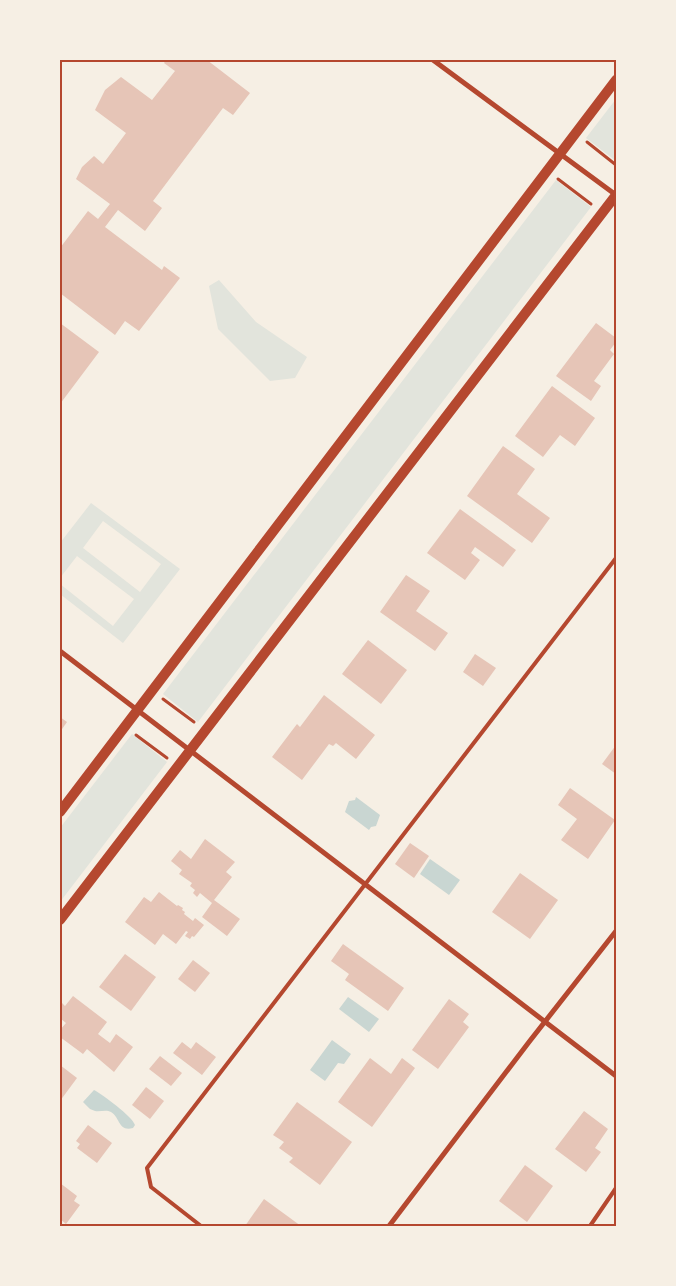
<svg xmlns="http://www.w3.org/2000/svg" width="676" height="1286" font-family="'Varela Round',sans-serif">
	<rect width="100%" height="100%" fill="#f6efe4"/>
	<g fill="#e2e4dc" fill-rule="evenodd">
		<path d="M 616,99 L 616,161 L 586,138 Z"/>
		<path d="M 556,180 L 591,207 L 198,722 L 163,694 Z"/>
		<path d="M 219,280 L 256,322 L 307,357 L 295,378 L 270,381 L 218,329 L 209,286 Z"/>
		<path d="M 91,503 L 180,569 L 123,643 L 60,594 L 60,584 L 113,626 L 134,599 L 77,556 L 60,578 L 60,543 ZM 103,521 L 161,564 L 140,592 L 83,548 Z"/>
		<path d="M 132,734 L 167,762 L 60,902 L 60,828 Z"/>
	</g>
	<g fill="#c9d6d2">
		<path d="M 356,797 L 380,815 L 376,826 L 371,827 L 369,830 L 345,812 L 349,801 L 355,800 Z"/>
		<path d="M 430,859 L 460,880 L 449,895 L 420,874 Z"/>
		<path d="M 348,997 L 379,1019 L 369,1032 L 339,1009 Z"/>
		<path d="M 332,1040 L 351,1054 L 344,1064 L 338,1063 L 325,1081 L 310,1070 Z"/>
		<path d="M 94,1090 C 103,1095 132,1116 135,1125 L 133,1128 C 118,1132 120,1117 111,1112 C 106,1109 101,1112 95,1111 L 90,1109 L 83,1102 Z"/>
	</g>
	<g fill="#e6c5b7">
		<path d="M 166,60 L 207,60 L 250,93 L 233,115 L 223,108 L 153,201 L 162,208 L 145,231 L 118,210 L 105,227 L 162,270 L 164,266 L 180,278 L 139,331 L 125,321 L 115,335 L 60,293 L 60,281 L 62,278 L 60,277 L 60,248 L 88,211 L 98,219 L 110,204 L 76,179 L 82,167 L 94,156 L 103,164 L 126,133 L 95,110 L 105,90 L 121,77 L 152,100 L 175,71 L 164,63 Z"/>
		<path d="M 60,323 L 99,352 L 60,404 Z"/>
		<path d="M 596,323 L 616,338 L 616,342 L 610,350 L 614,354 L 594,381 L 601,386 L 591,401 L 556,376 Z"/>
		<path d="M 552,386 L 595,418 L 575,446 L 560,435 L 543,457 L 515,436 Z"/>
		<path d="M 503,446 L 535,469 L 517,494 L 550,518 L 532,543 L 467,496 Z"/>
		<path d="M 460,509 L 516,550 L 503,567 L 475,547 L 471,553 L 480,560 L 465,580 L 427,553 Z"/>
		<path d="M 406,575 L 430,591 L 416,611 L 448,633 L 435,651 L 380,612 Z"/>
		<path d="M 368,640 L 407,670 L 381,704 L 342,674 Z"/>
		<path d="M 475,654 L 496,668 L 483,686 L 463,672 Z"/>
		<path d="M 324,695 L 375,735 L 356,759 L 336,743 L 333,746 L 329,744 L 302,780 L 272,757 L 297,724 L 300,727 Z"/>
		<path d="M 60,717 L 67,722 L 60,732 Z"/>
		<path d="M 616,745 L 616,774 L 602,764 Z"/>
		<path d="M 570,788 L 615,820 L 588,859 L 561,840 L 577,819 L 558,805 Z"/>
		<path d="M 205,839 L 235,862 L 226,872 L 232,877 L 214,900 L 240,919 L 227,936 L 202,917 L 212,903 L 200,893 L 197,897 L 193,893 L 195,890 L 190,886 L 192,883 L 179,874 L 182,870 L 171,861 L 180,850 L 191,859 Z"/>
		<path d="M 410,843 L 429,856 L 414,878 L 395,864 Z"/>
		<path d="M 520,873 L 558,900 L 530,939 L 492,912 Z"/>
		<path d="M 159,892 L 177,906 L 178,905 L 183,908 L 182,910 L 185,912 L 184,914 L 193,921 L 195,918 L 204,925 L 194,937 L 192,936 L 190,939 L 185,936 L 188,932 L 186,931 L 176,944 L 163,934 L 155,945 L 125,922 L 144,897 L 151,902 Z"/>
		<path d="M 343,944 L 404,988 L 388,1011 L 345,980 L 349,974 L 331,961 Z"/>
		<path d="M 125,954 L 156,977 L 131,1011 L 99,987 Z"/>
		<path d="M 193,960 L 210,973 L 195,992 L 178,979 Z"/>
		<path d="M 73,996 L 107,1022 L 98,1034 L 110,1043 L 116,1034 L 133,1047 L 114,1072 L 87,1049 L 83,1054 L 60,1037 L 60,1030 L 66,1023 L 60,1018 L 60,1005 L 62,1003 L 65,1006 Z"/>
		<path d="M 449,999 L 469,1014 L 463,1022 L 469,1027 L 438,1069 L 412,1050 Z"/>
		<path d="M 182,1042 L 191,1049 L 196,1042 L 216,1057 L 202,1075 L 173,1053 Z"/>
		<path d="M 160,1056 L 182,1073 L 171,1086 L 149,1069 Z"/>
		<path d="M 370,1058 L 391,1074 L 402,1058 L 415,1068 L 372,1127 L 338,1102 Z"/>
		<path d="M 60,1065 L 77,1078 L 60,1101 Z"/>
		<path d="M 146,1087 L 164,1101 L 150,1119 L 132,1105 Z"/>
		<path d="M 297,1102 L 352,1142 L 320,1185 L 289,1162 L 293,1158 L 279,1148 L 284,1142 L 273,1135 Z"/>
		<path d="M 584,1111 L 608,1129 L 595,1148 L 601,1152 L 586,1172 L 555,1149 Z"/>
		<path d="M 88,1125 L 112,1143 L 97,1163 L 77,1148 L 80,1144 L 76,1141 Z"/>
		<path d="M 525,1165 L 553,1186 L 527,1222 L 499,1201 Z"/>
		<path d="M 60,1183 L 77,1196 L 74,1201 L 80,1205 L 66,1224 L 60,1219 Z"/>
		<path d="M 264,1199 L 301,1226 L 245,1226 Z"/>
	</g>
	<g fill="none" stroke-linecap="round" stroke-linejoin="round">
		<g stroke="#b5482f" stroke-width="3">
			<path d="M 587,142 L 616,165"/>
			<path d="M 558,179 L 591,204"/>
			<path d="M 163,699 L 194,722"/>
			<path d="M 136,735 L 167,758"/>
		</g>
		<g stroke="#b5482f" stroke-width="4">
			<path d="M 201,1226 L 151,1187 L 147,1168 L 616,558"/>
			<path d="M 590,1226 L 616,1188"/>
		</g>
		<g stroke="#b5482f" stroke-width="5">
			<path d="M 433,60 L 616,195"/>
			<path d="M 60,651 L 616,1076"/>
			<path d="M 389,1226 L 529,1042 L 616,931"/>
		</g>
		<g stroke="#b5482f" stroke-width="10">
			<path d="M 60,812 L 616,80"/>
			<path d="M 60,920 L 616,195"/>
		</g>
	</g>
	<rect width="676" height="1286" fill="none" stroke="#f6efe4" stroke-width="122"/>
	<rect x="61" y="61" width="554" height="1164" fill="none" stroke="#b5482f" stroke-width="2"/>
</svg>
